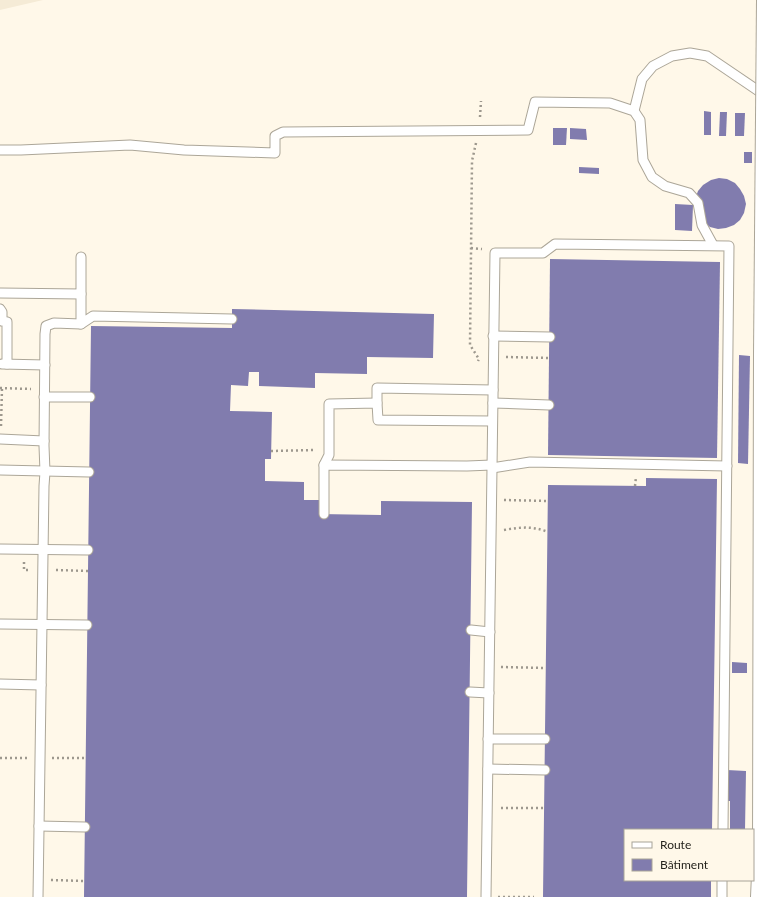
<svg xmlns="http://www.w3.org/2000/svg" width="770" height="897" font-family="Lato,sans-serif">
	<rect width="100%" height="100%" fill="#fff8e9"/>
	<path fill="#f5ebd6" d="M 0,0 L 43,0 L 0,10 Z"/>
	<g fill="#817cae">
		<path d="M 704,111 L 711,112 L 711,135 L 704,135 Z"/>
		<path d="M 720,112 L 727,112 L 726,136 L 719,136 Z"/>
		<path d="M 735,113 L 745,113 L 744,136 L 735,136 Z"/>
		<path d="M 553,128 L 567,128 L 566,145 L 553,145 Z"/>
		<path d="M 570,128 L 586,129 L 587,140 L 570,139 Z"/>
		<rect x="744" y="152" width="8" height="11"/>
		<path d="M 579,167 L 599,168 L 599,174 L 579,173 Z"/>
		<path d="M 719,178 L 727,179 L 735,183 L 740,189 L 744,196 L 746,204 L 744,213 L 740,220 L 734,225 L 726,228 L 718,229 L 710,227 L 703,222 L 695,199 L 698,191 L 703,185 L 711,180 Z"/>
		<path d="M 675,204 L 693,205 L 692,231 L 675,230 Z"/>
		<path d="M 550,259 L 720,262 L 717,458 L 548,455 Z"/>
		<path d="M 232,309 L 434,314 L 433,358 L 367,357 L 367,374 L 315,373 L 315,388 L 259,386 L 259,372 L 249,372 L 248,386 L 231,385 L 230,411 L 272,412 L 271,459 L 265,459 L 265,481 L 304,482 L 304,500 L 319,500 L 319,514 L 381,515 L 381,501 L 472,502 L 467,897 L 84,897 L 91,326 L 232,328 Z"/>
		<path d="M 739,355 L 750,356 L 748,464 L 738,463 Z"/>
		<path d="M 646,478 L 717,479 L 712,830 L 625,830 L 625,880 L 711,880 L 711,897 L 543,897 L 548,485 L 646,486 Z"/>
		<path d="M 732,662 L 747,663 L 747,673 L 732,673 Z"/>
		<path d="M 727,770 L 746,771 L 745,830 L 730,830 L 730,801 L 727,801 Z"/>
	</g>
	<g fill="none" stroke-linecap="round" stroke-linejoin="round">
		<defs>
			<g id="service">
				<path d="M 634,111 L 642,79 L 653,66 L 672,56 L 690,53 L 707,56 L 766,96"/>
				<path d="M 0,150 L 21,150 L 130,145 L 184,150 L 275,153 L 275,136 L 283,132 L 528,130 L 535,102 L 610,103 L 634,111 L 640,120 L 643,160 L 652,177 L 665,186 L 689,193 L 698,203 L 702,225 L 713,245"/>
				<path d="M 0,293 L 81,294 L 81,257"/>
				<path d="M 81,294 L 81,324 L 93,316 L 232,319"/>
				<path d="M 0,309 L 2,312 L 2,321 L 7,322 L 7,364"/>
				<path d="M 493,336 L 550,337"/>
				<path d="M 2,364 L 45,365"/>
				<path d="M 44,397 L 90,397"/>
				<path d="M 377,403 L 377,388 L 493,390"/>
				<path d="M 493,403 L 549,405"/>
				<path d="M 0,439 L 44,441"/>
				<path d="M 324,465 L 329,455 L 329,404 L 377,403 L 378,420 L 492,421"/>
				<path d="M 492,468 L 530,462 L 727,466"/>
				<path d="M 0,470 L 89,472"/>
				<path d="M 324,514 L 324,465 L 467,466 L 492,465"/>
				<path d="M 0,549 L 88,550"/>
				<path d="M 0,624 L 87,625"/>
				<path d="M 471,630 L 490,632"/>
				<path d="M 0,684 L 41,685"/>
				<path d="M 470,692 L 489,693"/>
				<path d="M 488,739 L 545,739"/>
				<path d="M 488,769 L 545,770"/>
				<path d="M 39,826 L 85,827"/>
				<path d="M 38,897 L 44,486 L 45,472 L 44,446 L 45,334 L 46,326 L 54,323 L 81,324"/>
				<path d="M 486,897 L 495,253 L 543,253 L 555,244 L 729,246 L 723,830"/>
				<path d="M 722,897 L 722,880"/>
			</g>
			<path id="primary" d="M 762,897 L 764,853 L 765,354"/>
		</defs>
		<use href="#service" stroke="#aca698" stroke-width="11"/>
		<use href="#primary" stroke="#aca698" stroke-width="24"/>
		<g stroke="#9d988e" stroke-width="2.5" stroke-dasharray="2 3" stroke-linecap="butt">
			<path d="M 480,117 L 481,101"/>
			<path d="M 476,143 L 472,161 L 470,345 L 479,359 L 478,361"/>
			<path d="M 471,248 L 482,249"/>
			<path d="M 506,357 L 549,358"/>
			<path d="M 0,388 L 31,389"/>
			<path d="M 1,426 L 2,388"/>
			<path d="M 271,451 L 316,450"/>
			<path d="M 635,486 L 636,477"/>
			<path d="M 504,500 L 548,501"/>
			<path d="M 504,530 C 520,527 533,526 548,532"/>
			<path d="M 24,562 L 24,570 L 29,570"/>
			<path d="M 56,570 L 88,571"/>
			<path d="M 501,667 L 546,668"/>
			<path d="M 0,758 L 27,758"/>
			<path d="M 52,758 L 86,758"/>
			<path d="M 501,808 L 544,808"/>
			<path d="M 51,880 L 84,881"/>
			<path d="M 498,897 L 534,897"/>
		</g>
		<use href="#service" stroke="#fff" stroke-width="9"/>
		<use href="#primary" stroke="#fff" stroke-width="22"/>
		<defs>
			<path id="primary-bridge" d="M 765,354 L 768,0"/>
		</defs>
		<use href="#primary-bridge" stroke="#aca698" stroke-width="24" stroke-linecap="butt"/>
		<use href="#primary-bridge" stroke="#fff" stroke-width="22"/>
	</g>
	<rect x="624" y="829" width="130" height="52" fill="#fff8e9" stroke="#a8a398"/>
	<rect x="632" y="842" width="20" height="6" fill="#ffffff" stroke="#a8a398"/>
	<text x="660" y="849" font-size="12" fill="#26241e">Route</text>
	<rect x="632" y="859" width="20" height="12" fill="#817cae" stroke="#a8a398"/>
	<text x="660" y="869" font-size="12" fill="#26241e">Bâtiment</text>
</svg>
